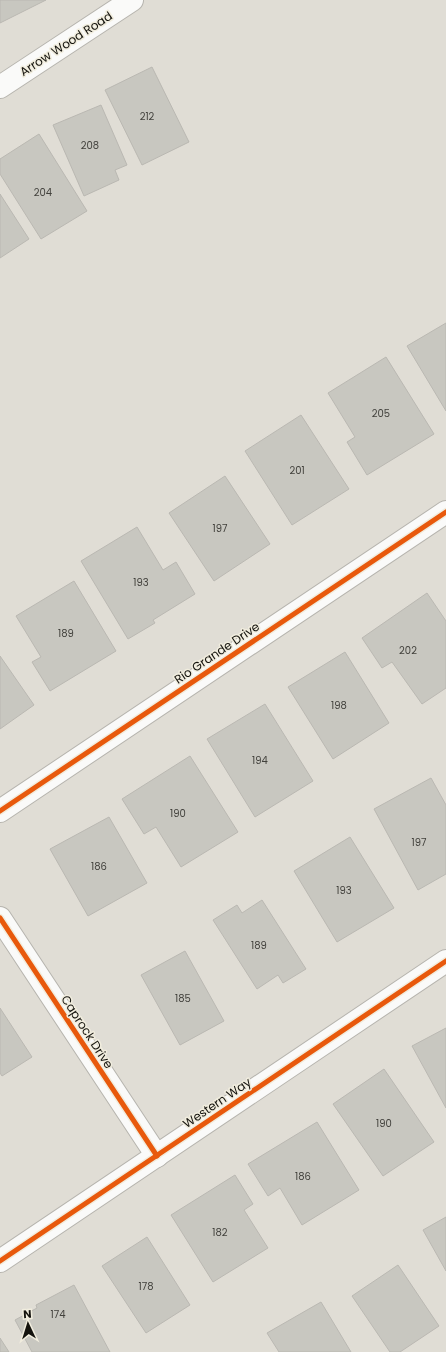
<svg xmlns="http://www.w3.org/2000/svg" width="446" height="1352" font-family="Poppins,sans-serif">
	<rect width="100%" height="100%" fill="#e0ddd5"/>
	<g fill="#c8c7c0" stroke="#bab8b2">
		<path d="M 0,0 L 46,0 L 0,23 Z"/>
		<path d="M 152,67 L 189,142 L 142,165 L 105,90 Z"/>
		<path d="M 101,105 L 127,165 L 115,170 L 119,180 L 84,196 L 53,125 Z"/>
		<path d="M 39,134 L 87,211 L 41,239 L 0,174 L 0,159 Z"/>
		<path d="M 0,194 L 29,239 L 0,258 Z"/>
		<path d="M 446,323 L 446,411 L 407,346 Z"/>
		<path d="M 386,357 L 434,434 L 367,475 L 347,442 L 355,437 L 328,393 Z"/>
		<path d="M 301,415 L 349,489 L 292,525 L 245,451 Z"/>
		<path d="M 225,476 L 270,544 L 214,581 L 169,513 Z"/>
		<path d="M 137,527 L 163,570 L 176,562 L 195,594 L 153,620 L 155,623 L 128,639 L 81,561 Z"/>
		<path d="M 74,581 L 116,651 L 50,691 L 32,662 L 41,657 L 16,616 Z"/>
		<path d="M 427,593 L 446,621 L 446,688 L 422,704 L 392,662 L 382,668 L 362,638 Z"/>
		<path d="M 345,652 L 389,723 L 333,759 L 288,687 Z"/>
		<path d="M 0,656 L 34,705 L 0,729 Z"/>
		<path d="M 265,704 L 313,781 L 255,817 L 207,739 Z"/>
		<path d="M 190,756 L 238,832 L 181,867 L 156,827 L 144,834 L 122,799 Z"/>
		<path d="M 431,778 L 446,805 L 446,874 L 418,890 L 374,809 Z"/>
		<path d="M 109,817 L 147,883 L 88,916 L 50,849 Z"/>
		<path d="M 350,837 L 394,908 L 337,942 L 294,871 Z"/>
		<path d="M 262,900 L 306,969 L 283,983 L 278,975 L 257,989 L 213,920 L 237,905 L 242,913 Z"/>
		<path d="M 185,951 L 224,1021 L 180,1045 L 141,975 Z"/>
		<path d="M 0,1008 L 32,1057 L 2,1076 L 0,1073 Z"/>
		<path d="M 446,1028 L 446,1108 L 412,1046 Z"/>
		<path d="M 384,1069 L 434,1142 L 383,1176 L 333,1104 Z"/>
		<path d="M 317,1122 L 359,1190 L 302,1225 L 280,1188 L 268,1196 L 248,1164 Z"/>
		<path d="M 235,1175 L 253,1204 L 244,1210 L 268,1248 L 213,1282 L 171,1215 Z"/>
		<path d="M 446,1217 L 446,1271 L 423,1230 Z"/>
		<path d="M 147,1237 L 190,1305 L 146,1333 L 102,1266 Z"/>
		<path d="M 398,1265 L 439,1326 L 400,1352 L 390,1352 L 352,1296 Z"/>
		<path d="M 74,1285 L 110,1352 L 32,1352 L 15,1320 L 37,1308 L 36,1305 Z"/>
		<path d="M 321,1302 L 351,1352 L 279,1352 L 267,1333 Z"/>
		<path d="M 0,1338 L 9,1352 L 0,1352 Z"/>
	</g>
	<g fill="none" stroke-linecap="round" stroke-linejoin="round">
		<defs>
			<g id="minor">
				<path d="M 0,87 L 132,0"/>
				<path d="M 0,811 L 446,512"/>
				<path d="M 0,918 L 157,1156"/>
				<path d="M 0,1261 L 446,961"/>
			</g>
		</defs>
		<use href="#minor" stroke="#b6b4ae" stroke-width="24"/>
		<use href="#minor" stroke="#fafaf9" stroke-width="22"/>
		<defs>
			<g id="cycleway">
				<path d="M 0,811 L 446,512"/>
				<path d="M 0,918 L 157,1156"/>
				<path d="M 0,1261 L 446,961"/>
			</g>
		</defs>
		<use href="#cycleway" stroke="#f1edde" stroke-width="8"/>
		<use href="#cycleway" stroke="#e8590c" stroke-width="5"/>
	</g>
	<g text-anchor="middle" stroke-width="3" stroke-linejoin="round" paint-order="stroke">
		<g font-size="10" fill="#42413c">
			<text x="147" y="120">212</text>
			<text x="90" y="149">208</text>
			<text x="43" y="196">204</text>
			<text x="381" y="417">205</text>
			<text x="297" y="474">201</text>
			<text x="220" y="532">197</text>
			<text x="141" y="586">193</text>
			<text x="66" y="637">189</text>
			<text x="408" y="654">202</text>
			<text x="339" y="709">198</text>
			<text x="260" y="764">194</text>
			<text x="178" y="817">190</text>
			<text x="419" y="846">197</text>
			<text x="99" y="870">186</text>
			<text x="344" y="894">193</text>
			<text x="259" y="949">189</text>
			<text x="183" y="1002">185</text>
			<text x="384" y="1127">190</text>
			<text x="303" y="1180">186</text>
			<text x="220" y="1236">182</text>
			<text x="146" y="1290">178</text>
			<text x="58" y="1318">174</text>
		</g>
		<g font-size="12" fill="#14130e" stroke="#f1edde">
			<text transform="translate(66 44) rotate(-33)" y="4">Arrow Wood Road</text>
			<text transform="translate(217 653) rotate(-34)" y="4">Rio Grande Drive</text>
			<text transform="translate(87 1032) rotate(57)" y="4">Caprock Drive</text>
			<text transform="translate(217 1103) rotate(-34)" y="4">Western Way</text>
		</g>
	</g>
	<g transform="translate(28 1324) rotate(356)" stroke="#f1edde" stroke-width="3" paint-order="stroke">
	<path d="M0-3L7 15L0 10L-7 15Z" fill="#14130e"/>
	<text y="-6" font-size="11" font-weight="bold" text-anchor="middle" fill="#14130e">N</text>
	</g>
</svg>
